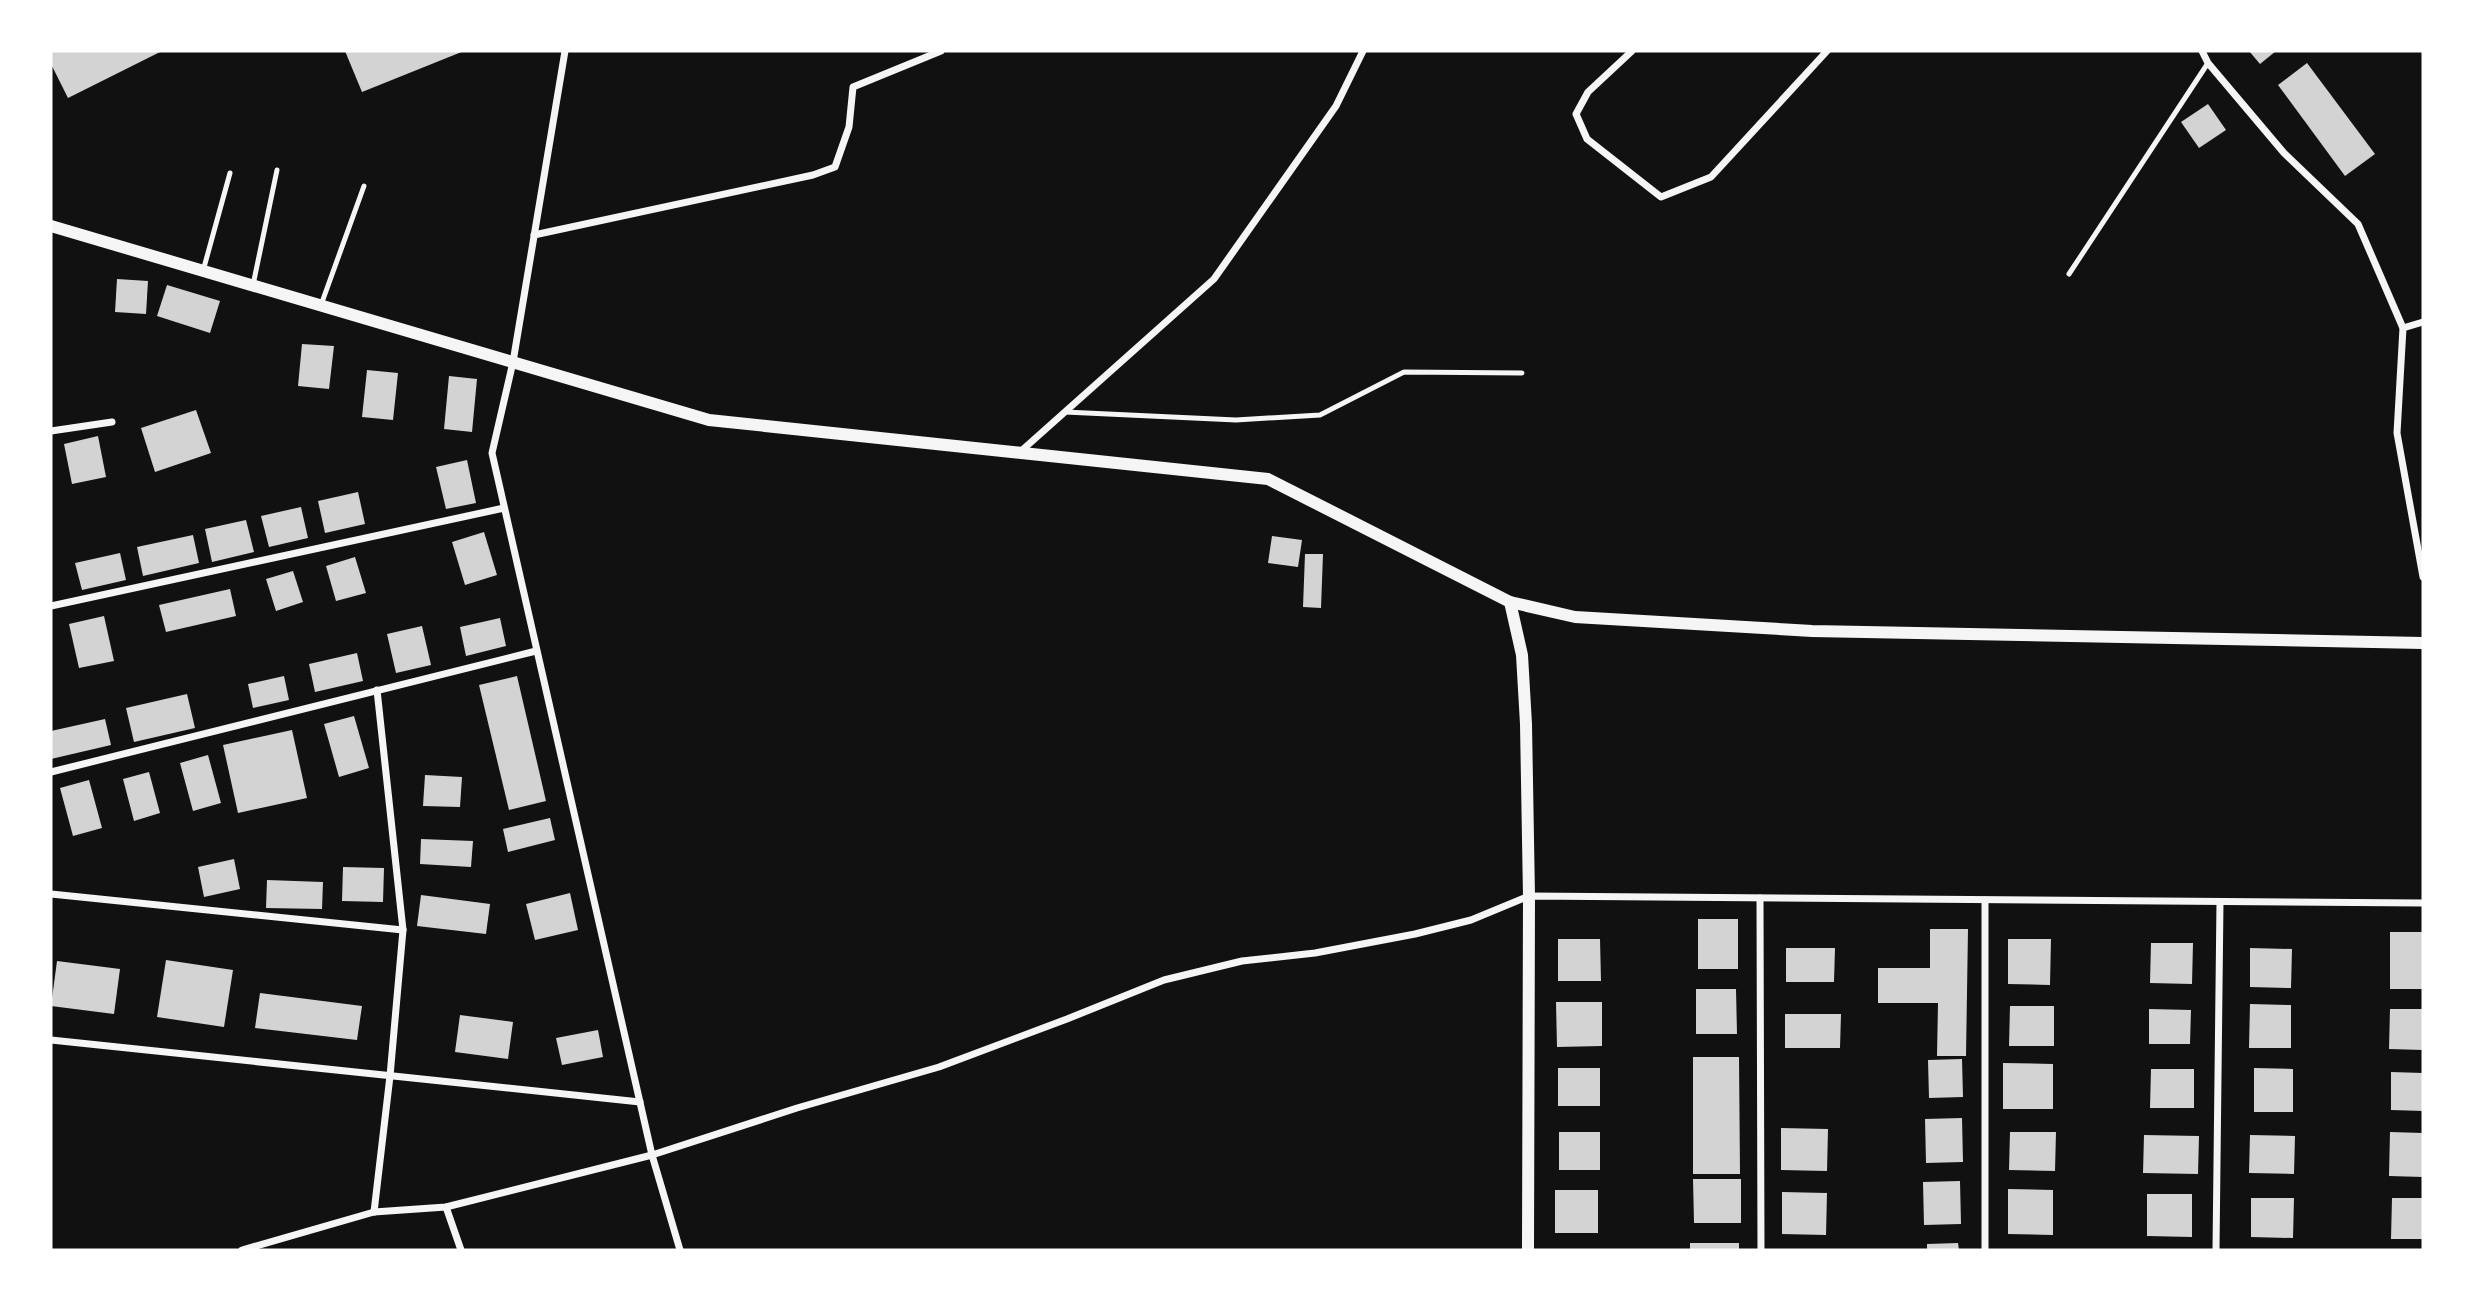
<svg xmlns="http://www.w3.org/2000/svg" width="2474" height="1301" font-family="Helvetica,sans-serif">
	<rect width="100%" height="100%" fill="#111"/>
	<g fill="#d3d3d3">
		<path d="M 51,51 L 162,51 L 68,98 L 51,64 Z"/>
		<path d="M 345,51 L 464,51 L 362,92 Z"/>
		<path d="M 2249,51 L 2276,51 L 2260,64 Z"/>
		<path d="M 2307,63 L 2375,154 L 2345,176 L 2278,85 Z"/>
		<path d="M 2208,104 L 2226,130 L 2199,148 L 2181,122 Z"/>
		<path d="M 117,279 L 148,281 L 146,314 L 115,312 Z"/>
		<path d="M 167,285 L 220,301 L 210,333 L 157,316 Z"/>
		<path d="M 302,344 L 334,346 L 329,389 L 298,386 Z"/>
		<path d="M 367,370 L 398,373 L 393,420 L 362,417 Z"/>
		<path d="M 449,376 L 477,379 L 472,432 L 444,429 Z"/>
		<path d="M 196,410 L 211,453 L 155,472 L 141,428 Z"/>
		<path d="M 98,436 L 106,477 L 72,484 L 64,444 Z"/>
		<path d="M 467,460 L 476,503 L 446,509 L 436,467 Z"/>
		<path d="M 358,492 L 365,524 L 325,533 L 318,501 Z"/>
		<path d="M 301,507 L 308,538 L 269,547 L 261,516 Z"/>
		<path d="M 246,520 L 254,552 L 212,562 L 205,529 Z"/>
		<path d="M 484,532 L 497,575 L 465,585 L 452,542 Z"/>
		<path d="M 193,535 L 199,563 L 143,576 L 137,547 Z"/>
		<path d="M 1272,536 L 1302,540 L 1298,567 L 1268,563 Z"/>
		<path d="M 120,553 L 126,580 L 82,590 L 75,563 Z"/>
		<path d="M 1305,554 L 1323,554 L 1321,608 L 1303,607 Z"/>
		<path d="M 355,557 L 366,593 L 336,601 L 326,566 Z"/>
		<path d="M 293,571 L 303,602 L 276,611 L 266,579 Z"/>
		<path d="M 230,589 L 236,616 L 166,632 L 159,605 Z"/>
		<path d="M 104,616 L 114,661 L 79,668 L 69,624 Z"/>
		<path d="M 500,618 L 506,646 L 466,656 L 460,627 Z"/>
		<path d="M 422,626 L 431,665 L 396,673 L 387,634 Z"/>
		<path d="M 357,653 L 363,681 L 315,692 L 309,664 Z"/>
		<path d="M 284,676 L 289,700 L 253,708 L 248,684 Z"/>
		<path d="M 517,676 L 546,801 L 509,810 L 479,685 Z"/>
		<path d="M 187,694 L 195,728 L 134,742 L 126,708 Z"/>
		<path d="M 354,716 L 369,768 L 339,777 L 324,724 Z"/>
		<path d="M 105,719 L 111,745 L 51,759 L 51,731 Z"/>
		<path d="M 292,730 L 307,798 L 238,813 L 223,745 Z"/>
		<path d="M 208,755 L 221,803 L 193,811 L 180,763 Z"/>
		<path d="M 149,772 L 160,813 L 134,821 L 123,779 Z"/>
		<path d="M 425,775 L 462,777 L 460,807 L 423,806 Z"/>
		<path d="M 89,780 L 102,828 L 73,836 L 60,788 Z"/>
		<path d="M 550,818 L 555,840 L 508,852 L 503,829 Z"/>
		<path d="M 421,839 L 473,841 L 471,867 L 420,864 Z"/>
		<path d="M 234,859 L 240,889 L 204,897 L 198,867 Z"/>
		<path d="M 343,867 L 384,868 L 383,902 L 342,901 Z"/>
		<path d="M 267,880 L 323,882 L 322,909 L 266,908 Z"/>
		<path d="M 570,893 L 578,930 L 535,940 L 526,904 Z"/>
		<path d="M 421,895 L 490,904 L 486,934 L 417,926 Z"/>
		<rect x="1698" y="919" width="40" height="50"/>
		<path d="M 1930,929 L 1968,929 L 1966,1056 L 1937,1056 L 1938,1003 L 1878,1003 L 1878,968 L 1930,968 Z"/>
		<rect x="2390" y="932" width="33" height="57"/>
		<path d="M 1558,939 L 1600,939 L 1601,981 L 1558,981 Z"/>
		<path d="M 2008,939 L 2051,939 L 2050,985 L 2008,984 Z"/>
		<path d="M 2151,943 L 2193,943 L 2192,984 L 2150,983 Z"/>
		<path d="M 1786,948 L 1835,948 L 1834,982 L 1786,982 Z"/>
		<path d="M 2250,948 L 2292,949 L 2291,988 L 2250,987 Z"/>
		<path d="M 166,960 L 233,970 L 224,1027 L 157,1017 Z"/>
		<path d="M 57,961 L 120,969 L 114,1014 L 51,1006 Z"/>
		<path d="M 1696,989 L 1736,989 L 1737,1034 L 1696,1034 Z"/>
		<path d="M 260,993 L 362,1006 L 357,1040 L 255,1028 Z"/>
		<path d="M 1556,1002 L 1602,1002 L 1602,1046 L 1557,1047 Z"/>
		<path d="M 2250,1004 L 2291,1005 L 2291,1048 L 2249,1048 Z"/>
		<path d="M 2010,1006 L 2054,1006 L 2054,1046 L 2009,1046 Z"/>
		<path d="M 2149,1009 L 2191,1010 L 2190,1044 L 2149,1044 Z"/>
		<path d="M 2390,1009 L 2423,1009 L 2423,1050 L 2389,1049 Z"/>
		<path d="M 1785,1014 L 1841,1014 L 1840,1048 L 1785,1048 Z"/>
		<path d="M 460,1015 L 513,1022 L 508,1059 L 455,1052 Z"/>
		<path d="M 598,1030 L 603,1057 L 562,1065 L 556,1038 Z"/>
		<path d="M 1693,1057 L 1739,1057 L 1740,1174 L 1693,1174 Z"/>
		<path d="M 1962,1059 L 1963,1097 L 1929,1098 L 1928,1060 Z"/>
		<path d="M 2003,1063 L 2053,1064 L 2053,1109 L 2003,1109 Z"/>
		<rect x="1558" y="1068" width="42" height="38"/>
		<path d="M 2254,1068 L 2293,1069 L 2293,1112 L 2254,1112 Z"/>
		<path d="M 2151,1069 L 2194,1069 L 2194,1108 L 2150,1108 Z"/>
		<path d="M 2391,1072 L 2423,1073 L 2423,1111 L 2391,1110 Z"/>
		<path d="M 1962,1118 L 1963,1162 L 1926,1163 L 1925,1119 Z"/>
		<path d="M 1781,1128 L 1828,1129 L 1827,1171 L 1781,1170 Z"/>
		<rect x="1559" y="1132" width="41" height="38"/>
		<path d="M 2010,1132 L 2056,1132 L 2055,1171 L 2009,1170 Z"/>
		<path d="M 2390,1132 L 2423,1133 L 2423,1177 L 2389,1176 Z"/>
		<path d="M 2144,1135 L 2199,1136 L 2198,1174 L 2143,1173 Z"/>
		<path d="M 2250,1135 L 2295,1136 L 2294,1174 L 2249,1173 Z"/>
		<path d="M 1693,1179 L 1741,1179 L 1741,1223 L 1694,1223 Z"/>
		<path d="M 1960,1181 L 1961,1224 L 1924,1225 L 1923,1182 Z"/>
		<path d="M 2008,1189 L 2053,1190 L 2053,1235 L 2008,1234 Z"/>
		<rect x="1555" y="1190" width="43" height="43"/>
		<path d="M 1782,1192 L 1827,1193 L 1826,1235 L 1782,1234 Z"/>
		<path d="M 2147,1194 L 2192,1194 L 2192,1237 L 2147,1236 Z"/>
		<path d="M 2251,1198 L 2294,1198 L 2293,1238 L 2251,1237 Z"/>
		<path d="M 2392,1198 L 2423,1198 L 2423,1239 L 2391,1239 Z"/>
		<rect x="1690" y="1243" width="49" height="7"/>
		<path d="M 1958,1243 L 1959,1250 L 1927,1250 L 1927,1244 Z"/>
	</g>
	<g fill="none" stroke-linecap="round" stroke-linejoin="round">
		<g stroke="#f5f5f5" stroke-width="5">
			<path d="M 203,271 L 230,173"/>
			<path d="M 2069,274 L 2208,63"/>
			<path d="M 253,285 L 277,170"/>
			<path d="M 321,305 L 364,186"/>
			<path d="M 1065,412 L 1236,420 L 1320,415 L 1404,372 L 1522,373"/>
		</g>
		<g stroke="#f5f5f5" stroke-width="7">
			<path d="M 565,51 L 513,362 L 492,453 L 652,1155 L 680,1250"/>
			<path d="M 1632,51 L 1588,92 L 1576,114 L 1587,139 L 1661,197 L 1711,177 L 1827,51"/>
			<path d="M 2202,51 L 2208,63 L 2284,153 L 2358,224 L 2403,328 L 2397,433 L 2423,577"/>
			<path d="M 534,235 L 813,175 L 835,167 L 849,127 L 853,87 L 941,51"/>
			<path d="M 2403,328 L 2423,322"/>
			<path d="M 51,431 L 112,422"/>
			<path d="M 1020,452 L 1214,279 L 1336,106 L 1363,51"/>
			<path d="M 51,606 L 504,508"/>
			<path d="M 51,772 L 536,651"/>
			<path d="M 51,894 L 403,930"/>
			<path d="M 1760,898 L 1761,1250"/>
			<path d="M 51,1040 L 640,1102"/>
			<path d="M 446,1207 L 461,1250"/>
			<path d="M 374,1212 L 390,1076 L 403,930 L 377,690"/>
			<path d="M 242,1250 L 374,1212 L 446,1207 L 652,1155 L 797,1108 L 939,1067 L 1067,1019 L 1164,980 L 1242,961 L 1315,953 L 1415,934 L 1471,920 L 1529,896 L 2423,903"/>
			<path d="M 1985,1250 L 1985,900"/>
			<path d="M 2216,1250 L 2220,902"/>
		</g>
		<g stroke="#f5f5f5" stroke-width="12">
			<path d="M 51,226 L 709,420 L 1268,479 L 1510,602 L 1575,617 L 1812,631 L 2423,643"/>
			<path d="M 1510,602 L 1522,655 L 1526,724 L 1529,896 L 1528,1250"/>
		</g>
	</g>
	<rect width="2474" height="1301" fill="none" stroke="#ffffff" stroke-width="105"/>
</svg>
